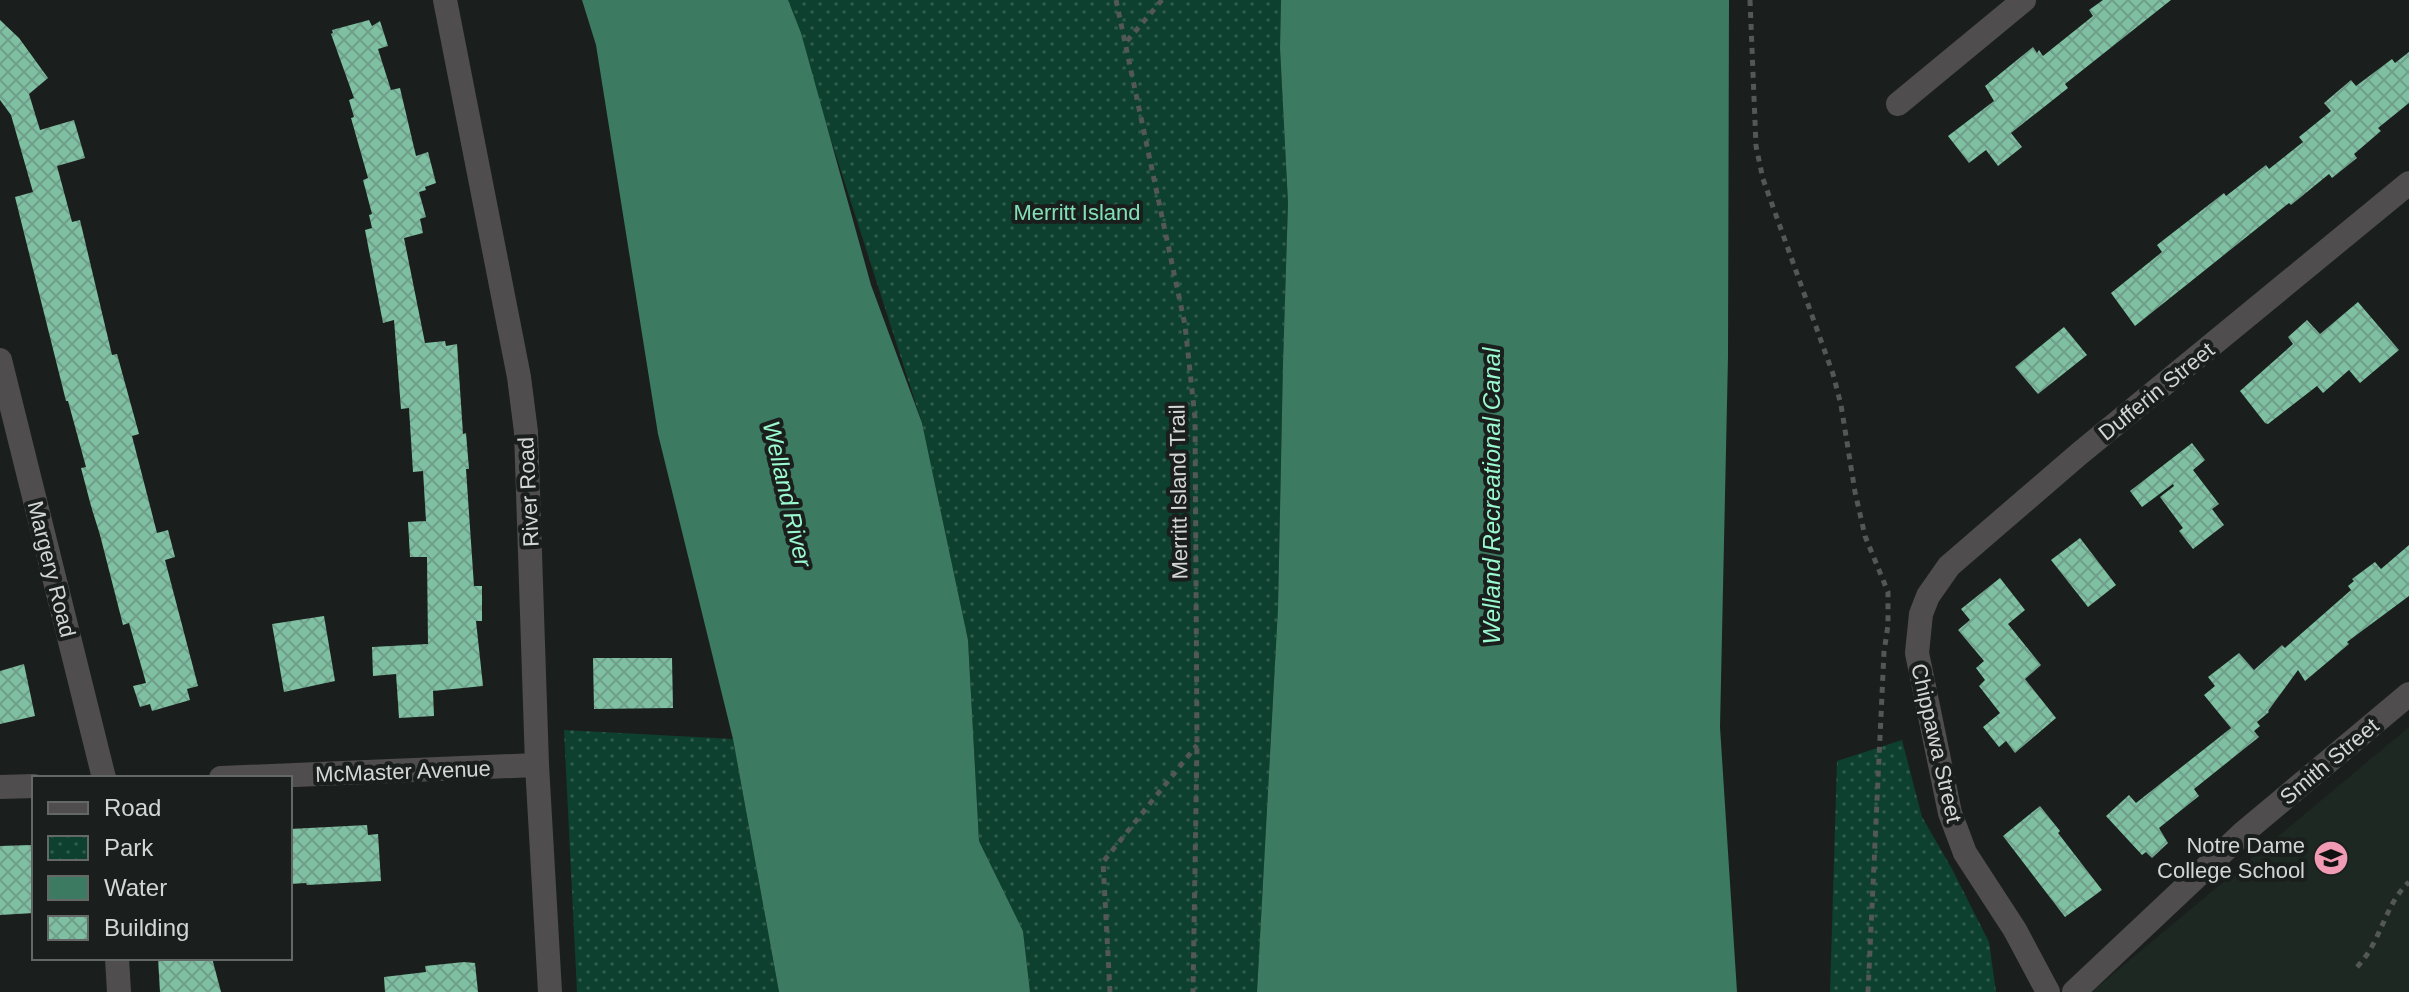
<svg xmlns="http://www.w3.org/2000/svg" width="2409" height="992" font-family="Arial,sans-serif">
	<defs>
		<pattern id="park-dots" width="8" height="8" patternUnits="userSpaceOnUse" patternTransform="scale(2)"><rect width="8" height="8" fill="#0d402e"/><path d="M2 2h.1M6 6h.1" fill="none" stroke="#2f5b4b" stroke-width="1.8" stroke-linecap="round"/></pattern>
		<pattern id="building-cross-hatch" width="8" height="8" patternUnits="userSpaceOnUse" patternTransform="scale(2)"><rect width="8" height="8" fill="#7fbfa2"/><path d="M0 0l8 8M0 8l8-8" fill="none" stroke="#6f9f8a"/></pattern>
	</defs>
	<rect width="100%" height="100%" fill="#1a1f1d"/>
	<path fill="#1d2823" d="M 2409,727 L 2409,992 L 2093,992 L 2095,989 Z"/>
	<g fill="url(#park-dots)">
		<path d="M 786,0 L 1281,0 L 1280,48 L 1288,203 L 1283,363 L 1278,608 L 1257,992 L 1030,992 L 1023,931 L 979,841 L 968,640 L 922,423 Z"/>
		<path d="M 564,730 L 733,739 L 779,992 L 577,992 Z"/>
		<path d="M 1902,740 L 1922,817 L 1952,869 L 1989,942 L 1996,992 L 1830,992 L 1837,761 Z"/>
	</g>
	<g fill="#3c7b61">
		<path d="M 582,0 L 788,0 L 801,33 L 871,285 L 922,423 L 968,640 L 979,841 L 1023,931 L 1030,992 L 779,992 L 733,739 L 658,434 L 596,45 Z"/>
		<path d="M 1281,0 L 1729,0 L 1728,357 L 1720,727 L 1737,992 L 1257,992 L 1278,608 L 1283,363 L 1288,203 L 1280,48 Z"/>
	</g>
	<g fill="url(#building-cross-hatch)">
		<path d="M 2103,0 L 2171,0 L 2065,84 L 2068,88 L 2011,133 L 2022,147 L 1998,166 L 1986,150 L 1969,163 L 1948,136 L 1994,101 L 1985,86 L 2033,47 L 2037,53 L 2039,50 L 2043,56 L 2093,16 L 2089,10 Z"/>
		<path d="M 0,20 L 19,38 L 48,78 L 29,94 L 40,130 L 74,120 L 85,158 L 57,166 L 72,222 L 80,220 L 112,355 L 117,354 L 139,434 L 132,436 L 157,533 L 168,530 L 175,557 L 165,560 L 198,686 L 187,689 L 190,700 L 152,711 L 150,704 L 140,707 L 133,686 L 146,683 L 129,623 L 123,625 L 100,535 L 91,506 L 81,468 L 86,467 L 68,401 L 66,401 L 15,197 L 33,192 L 11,115 L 0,100 Z"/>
		<path d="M 369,20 L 372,26 L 380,21 L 388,46 L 378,49 L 391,90 L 400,88 L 416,156 L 428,152 L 436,183 L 425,187 L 426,190 L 419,192 L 426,217 L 420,219 L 423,233 L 404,238 L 425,343 L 445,341 L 446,346 L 457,344 L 463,434 L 466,433 L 469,469 L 466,469 L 474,586 L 482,586 L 482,621 L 476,621 L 483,686 L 433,691 L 434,716 L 399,718 L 396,674 L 373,676 L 372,647 L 428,644 L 427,557 L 410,557 L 408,522 L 426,521 L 423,471 L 413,472 L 409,408 L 401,409 L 394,320 L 383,323 L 365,230 L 372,228 L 369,215 L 372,214 L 363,180 L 368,178 L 351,118 L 354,117 L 349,100 L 354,98 L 331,34 L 333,33 L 332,30 Z"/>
		<path d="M 2409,52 L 2409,103 L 2378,128 L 2381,131 L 2354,154 L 2357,158 L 2332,178 L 2329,174 L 2291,205 L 2289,203 L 2135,326 L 2111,293 L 2162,252 L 2157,245 L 2224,193 L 2226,196 L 2266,165 L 2269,169 L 2303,142 L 2299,137 L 2331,111 L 2324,103 L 2351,80 L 2356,86 L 2392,59 L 2395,63 Z"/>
		<path d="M 2358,302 L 2399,350 L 2360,383 L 2349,370 L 2323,393 L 2317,386 L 2268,424 L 2265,423 L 2240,391 L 2293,344 L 2288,337 L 2307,320 L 2320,334 Z"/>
		<path d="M 2064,327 L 2087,355 L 2038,394 L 2015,367 Z"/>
		<path d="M 2192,443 L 2205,460 L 2193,470 L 2219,504 L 2212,509 L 2224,525 L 2193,549 L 2179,531 L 2183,528 L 2160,497 L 2174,486 L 2173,484 L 2142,507 L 2130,491 Z"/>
		<path d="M 2080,538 L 2116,585 L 2088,607 L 2051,560 Z"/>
		<path d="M 2409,545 L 2409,596 L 2347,642 L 2349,644 L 2305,681 L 2298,670 L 2268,711 L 2269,712 L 2257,722 L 2260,726 L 2254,731 L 2259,737 L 2194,789 L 2199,796 L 2159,828 L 2168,843 L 2152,858 L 2146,852 L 2142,855 L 2106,816 L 2129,795 L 2136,803 L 2231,728 L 2204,695 L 2215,686 L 2208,677 L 2239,653 L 2254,670 L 2282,645 L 2285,648 L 2351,590 L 2348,586 L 2354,581 L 2352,579 L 2375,562 L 2381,569 Z"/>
		<path d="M 2000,578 L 2025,610 L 2008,624 L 2041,665 L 2025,679 L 2056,718 L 2015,753 L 2006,741 L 1999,747 L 1983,727 L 2000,713 L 1979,686 L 1985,680 L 1976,668 L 1984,661 L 1958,630 L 1970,620 L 1961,609 Z"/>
		<path d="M 324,616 L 335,681 L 284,692 L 272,624 Z"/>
		<path d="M 593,658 L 672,658 L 673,708 L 594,709 Z"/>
		<path d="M 24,664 L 35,716 L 0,724 L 0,671 Z"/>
		<path d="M 2040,806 L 2060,831 L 2058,833 L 2102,890 L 2065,917 L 2003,836 Z"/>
		<path d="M 367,825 L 368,835 L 378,834 L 381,881 L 307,885 L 306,883 L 290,884 L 290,829 Z"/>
		<path d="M 31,845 L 34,913 L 0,915 L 0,846 Z"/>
		<path d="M 158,958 L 212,958 L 221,992 L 160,992 Z"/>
		<path d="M 464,962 L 475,963 L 478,992 L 385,992 L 384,977 L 426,972 L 425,966 Z"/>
	</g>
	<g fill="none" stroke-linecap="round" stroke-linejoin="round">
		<g stroke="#535755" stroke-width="5" stroke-dasharray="6 6" stroke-linecap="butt">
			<path d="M 1116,0 L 1185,325 L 1195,418 L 1197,744 L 1193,992"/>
			<path d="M 1750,0 L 1756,146 L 1763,179 L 1833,374 L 1841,405 L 1855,492 L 1865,536 L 1888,592 L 1888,625 L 1884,652 L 1868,992"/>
			<path d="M 1127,41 L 1162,0"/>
			<path d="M 2357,967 C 2382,941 2384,905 2409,882"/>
			<path d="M 1110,992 L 1103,862 L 1197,745"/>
		</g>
		<g stroke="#504d4e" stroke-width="24">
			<path d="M 445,0 L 519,377 L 526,432 L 537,765 L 550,992"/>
			<path d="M 1898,104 L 2024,0"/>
			<path d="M 0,360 L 104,778"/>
			<path d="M 221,778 L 537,765"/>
			<path d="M 0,787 L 34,786"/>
			<path d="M 117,958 L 119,992"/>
			<path d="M 2048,992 L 2015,930 L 1965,853 L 1950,813 L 1917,653 L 1921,614 L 1928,596 L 1949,566 L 2079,454 L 2409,183"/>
			<path d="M 2074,992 L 2243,833 L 2409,694"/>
		</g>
	</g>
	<defs>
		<symbol id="school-disc" viewBox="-11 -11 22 22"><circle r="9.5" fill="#f19ab3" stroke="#1a1f1d"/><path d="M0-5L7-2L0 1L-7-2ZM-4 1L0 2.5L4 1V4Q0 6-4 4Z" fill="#111"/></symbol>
	</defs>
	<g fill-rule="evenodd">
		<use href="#school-disc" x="2311" y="838" width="40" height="40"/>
	</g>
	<g text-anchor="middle" stroke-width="8" stroke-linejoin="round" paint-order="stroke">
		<g font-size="22" fill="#82e0b8" stroke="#1a1f1d">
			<text x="1077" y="220">Merritt Island</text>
		</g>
		<g font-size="22" fill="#d3d6d4" stroke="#1a1f1d">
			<text transform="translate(2156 391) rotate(-39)" y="8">Dufferin Street</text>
			<text transform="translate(528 492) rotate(-93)" y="8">River Road</text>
			<text transform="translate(1178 492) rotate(-91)" y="8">Merritt Island Trail</text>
			<text transform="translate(52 569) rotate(76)" y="8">Margery Road</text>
			<text transform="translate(1937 743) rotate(77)" y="8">Chippawa Street</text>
			<text transform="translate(2329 761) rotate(-40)" y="8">Smith Street</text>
			<text transform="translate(403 771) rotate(-2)" y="8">McMaster Avenue</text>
		</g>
		<g font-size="22" fill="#d3d6d4" stroke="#1a1f1d" text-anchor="end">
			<text x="2305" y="853">Notre Dame<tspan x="2305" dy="25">College School</tspan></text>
		</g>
		<g font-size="24" font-style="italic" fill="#9af9cf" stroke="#1a1f1d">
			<text transform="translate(787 494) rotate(77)" y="8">Welland River</text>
			<text transform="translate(1492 496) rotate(-90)" y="8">Welland Recreational Canal</text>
		</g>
	</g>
	<rect x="32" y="776" width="260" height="184" fill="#1a1f1d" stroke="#646866" stroke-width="2"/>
	<rect x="48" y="802" width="40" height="12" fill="#504d4e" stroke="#646866" stroke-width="2"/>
	<text x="104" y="816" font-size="24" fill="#d3d6d4">Road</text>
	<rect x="48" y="836" width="40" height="24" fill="url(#park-dots)" stroke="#646866" stroke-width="2"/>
	<text x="104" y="856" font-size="24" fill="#d3d6d4">Park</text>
	<rect x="48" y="876" width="40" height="24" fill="#3c7b61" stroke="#646866" stroke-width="2"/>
	<text x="104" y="896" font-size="24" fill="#d3d6d4">Water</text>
	<rect x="48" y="916" width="40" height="24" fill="url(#building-cross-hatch)" stroke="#646866" stroke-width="2"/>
	<text x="104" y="936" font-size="24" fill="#d3d6d4">Building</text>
</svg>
